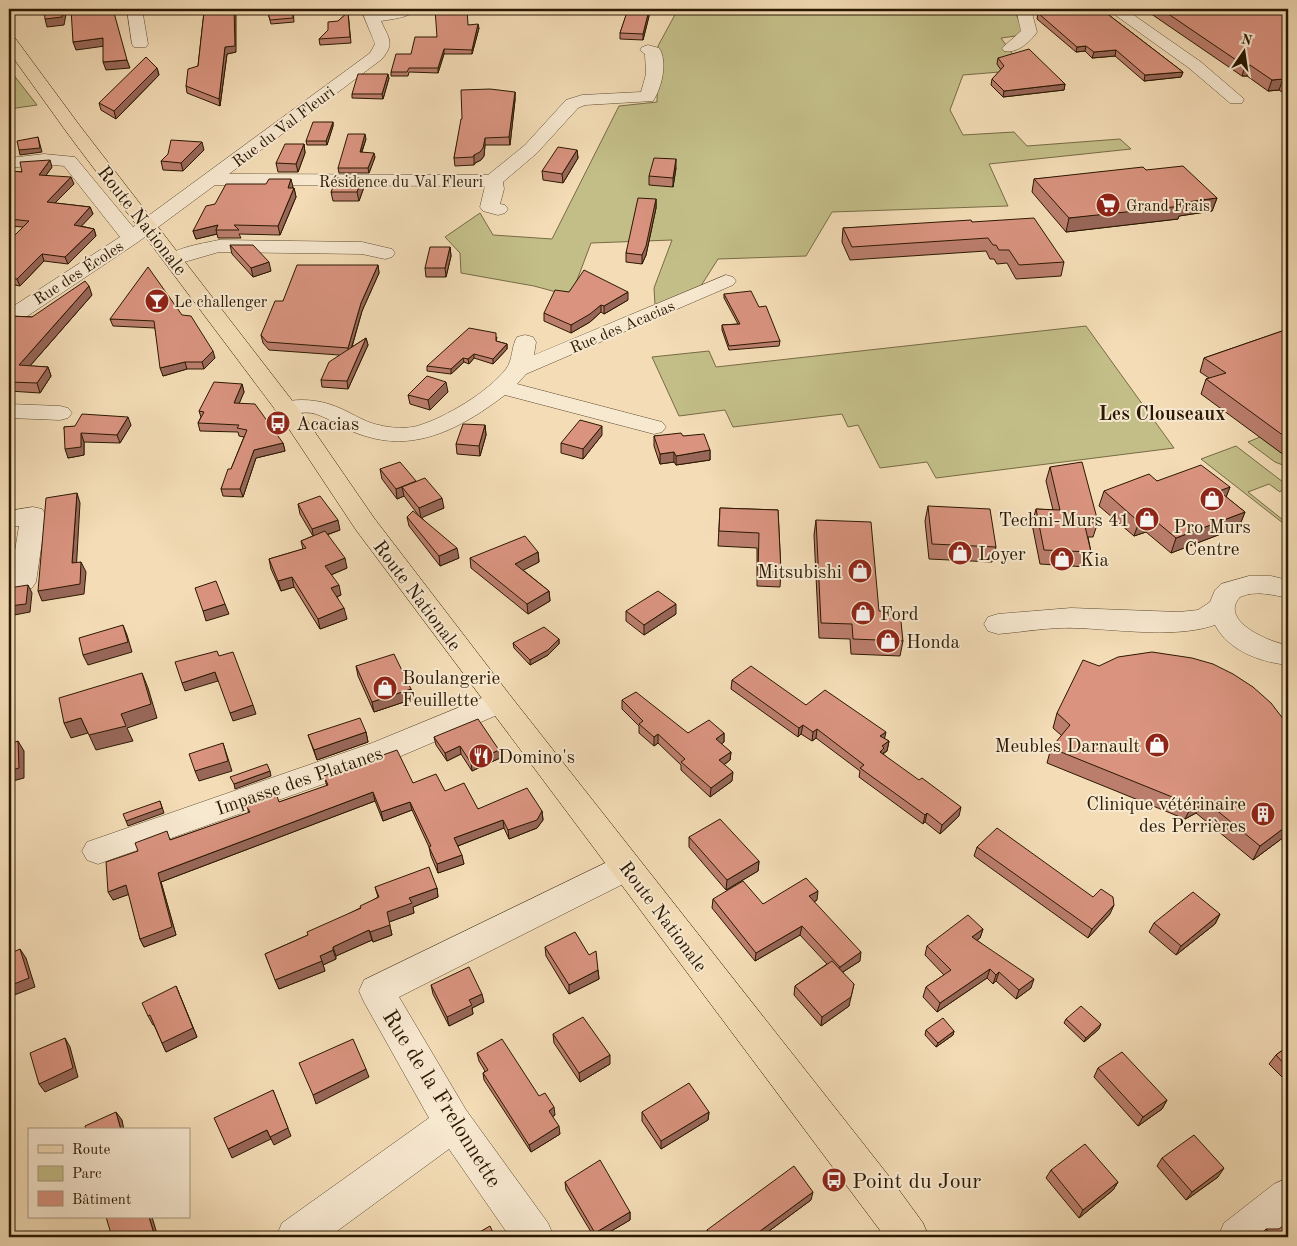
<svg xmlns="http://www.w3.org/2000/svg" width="1297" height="1246" font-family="'Old Standard TT',serif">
	<rect width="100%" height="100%" fill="#f3dcb6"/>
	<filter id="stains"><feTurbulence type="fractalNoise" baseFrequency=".004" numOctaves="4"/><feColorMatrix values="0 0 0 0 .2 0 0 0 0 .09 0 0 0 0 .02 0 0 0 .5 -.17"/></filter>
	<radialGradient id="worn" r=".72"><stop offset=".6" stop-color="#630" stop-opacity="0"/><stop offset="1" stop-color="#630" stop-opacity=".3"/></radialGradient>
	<g fill="#c3be88" stroke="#776b44">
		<path d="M 678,9 L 1011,9 L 1031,34 L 1001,38 L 1024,70 L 963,75 L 950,110 L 963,135 L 1014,132 L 1027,146 L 1120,139 L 1131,149 L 989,164 L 1008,206 L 832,212 L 806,256 L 718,259 L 692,300 L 655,305 L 654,288 L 672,240 L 591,243 L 571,296 L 534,286 L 461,273 L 460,253 L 445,237 L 480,213 L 493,235 L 552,239 L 619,106 L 657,102 L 658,46 Z"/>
		<path d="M 9,69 L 37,105 L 9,109 Z"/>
		<path d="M 1086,326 L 1174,448 L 936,478 L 927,462 L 880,468 L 858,425 L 848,427 L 842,414 L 733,427 L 725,410 L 679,416 L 652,357 L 709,351 L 716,367 Z"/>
		<path d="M 1260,437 L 1288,458 L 1288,467 L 1275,462 L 1248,442 Z"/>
		<path d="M 1236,446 L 1283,482 L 1284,488 L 1280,492 L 1269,484 L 1248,492 L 1288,524 L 1288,527 L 1201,459 Z"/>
	</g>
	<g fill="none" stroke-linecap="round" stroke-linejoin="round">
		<defs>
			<g id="minor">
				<path d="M 127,9 L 142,9 L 148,44 L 146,47 L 134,47 L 132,44 Z"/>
				<path d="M 361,9 L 376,9 L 378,13 L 396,9 L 417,9 C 409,18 392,19 381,21 C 389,39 395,43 382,59 L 229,174 L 488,175 L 525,145 L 566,100 L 582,95 L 641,92 L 646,74 L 645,54 L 640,50 L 642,47 L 648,45 L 659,48 C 668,61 662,88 653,101 L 585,105 L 578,108 L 537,153 L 503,182 L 504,189 L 500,204 L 505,205 L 508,209 L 505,213 L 498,215 L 483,211 L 480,207 L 485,186 L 215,185 L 138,242 L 17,323 L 9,324 L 9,309 L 120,237 L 64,166 L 44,164 L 9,168 L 9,158 L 44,154 L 75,157 L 133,227 L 370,53 L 375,44 Z"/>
				<path d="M 1016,9 L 1031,9 L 1037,32 C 1030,42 1017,54 1004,51 L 1002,48 L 1021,31 Z"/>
				<path d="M 1109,9 L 1125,9 L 1201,62 L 1244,99 L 1242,103 L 1230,103 L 1189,68 L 1111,12 Z"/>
				<path d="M 219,240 L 362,242 L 392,249 L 395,253 L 392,257 L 385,259 L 362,254 L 219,252 L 174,265 L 167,263 L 164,259 C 172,248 205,243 219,240 Z"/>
				<path d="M 726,275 L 733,277 L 736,281 L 733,285 L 526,374 L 517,384 L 662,422 L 666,427 L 662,432 L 654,434 L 505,395 C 464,426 418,453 365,436 C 347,431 333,420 316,414 C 303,410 290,416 278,413 L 274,408 L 278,403 C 303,397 325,400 348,412 C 358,417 368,423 379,425 C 390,428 406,429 417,426 C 445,418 488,392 506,369 C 513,360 511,347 517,337 L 525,335 L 533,337 L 536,342 L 534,355 Z"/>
				<path d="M 9,404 L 60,406 L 68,408 L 72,413 L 68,418 L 60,420 L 9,418 Z"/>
				<path d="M 33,507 L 42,509 L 46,515 L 36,582 L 32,588 L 9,593 L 9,575 L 11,575 L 19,526 L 9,527 L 9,511 Z"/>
				<path d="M 1249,576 L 1271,576 L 1288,580 L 1288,598 C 1273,595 1255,590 1240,597 C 1218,621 1271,643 1288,645 L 1288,665 C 1260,662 1229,651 1215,625 C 1175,639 1116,629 1074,628 C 1049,627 1023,632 998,634 L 988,631 L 984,624 L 988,617 L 998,614 L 1071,608 L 1179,612 L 1198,610 L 1210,602 L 1215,590 L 1221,584 Z"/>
				<path d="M 499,691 L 509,694 L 514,702 L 509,710 L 394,759 L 98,864 L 87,860 L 82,851 L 87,842 L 372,743 Z"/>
				<path d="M 626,853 L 637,857 L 642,867 L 637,877 L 399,997 L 466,1110 L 548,1223 L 554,1237 L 510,1237 L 449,1149 L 329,1237 L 276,1237 L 282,1223 L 429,1118 L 364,1002 L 359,991 L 364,980 Z"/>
				<path d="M 1288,1178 L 1288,1223 L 1270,1237 L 1218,1237 L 1224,1223 L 1274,1184 Z"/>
			</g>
			<path id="major" d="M 9,36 L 15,38 L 80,126 L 301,412 L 374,518 L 509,694 L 888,1175 L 923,1223 L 929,1237 L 885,1237 L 356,530 L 283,420 L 68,134 L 9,52 Z"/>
		</defs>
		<use href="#minor" stroke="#5d492e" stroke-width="1"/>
		<use href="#major" stroke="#2b1800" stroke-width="1"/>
		<use href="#minor" fill="#f7e8d0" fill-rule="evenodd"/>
		<use href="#major" fill="#f3dcb6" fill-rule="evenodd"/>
	</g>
	<g fill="#bb7e6d" stroke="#2b1800">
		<path d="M 267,9 L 293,9 L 294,22 L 271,24 Z"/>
		<path d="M 597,9 L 649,9 L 649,16 L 643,40 L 620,39 L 620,33 L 627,13 L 600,13 Z"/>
		<path d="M 1070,9 L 1101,9 L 1183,72 L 1181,77 L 1144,81 L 1115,56 L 1092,58 L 1085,51 L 1076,52 L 1037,19 L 1038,13 L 1071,10 Z"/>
		<path d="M 1144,9 L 1255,9 L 1259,11 L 1288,9 L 1288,96 L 1279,90 L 1268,91 L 1247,76 L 1242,76 Z"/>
		<path d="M 204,12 L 236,52 L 227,54 L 220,106 L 187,93 L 186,86 L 198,66 Z"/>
		<path d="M 348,12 L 351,43 L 320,45 L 319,39 Z"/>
		<path d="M 468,25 L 479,28 L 472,54 L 444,54 L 438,73 L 409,72 L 408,76 L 391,76 L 391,72 L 411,54 L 437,37 Z"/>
		<path d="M 998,58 L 1065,84 L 1064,90 L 1003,97 L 991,85 L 992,79 L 1001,70 L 997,64 Z"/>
		<path d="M 157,68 L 159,75 L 116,119 L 101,110 L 99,103 Z"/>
		<path d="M 389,78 L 383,99 L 352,98 L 352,94 Z"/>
		<path d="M 515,92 L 515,100 L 510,145 L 485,145 L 484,156 L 481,160 L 475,163 L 474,165 L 455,166 L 454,158 L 462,119 Z"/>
		<path d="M 333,122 L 333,126 L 327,145 L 307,145 L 306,141 Z"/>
		<path d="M 366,139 L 362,152 L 375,157 L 369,173 L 339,173 L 338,168 Z"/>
		<path d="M 304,144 L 305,153 L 298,172 L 278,172 L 276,163 Z"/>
		<path d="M 204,150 L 183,171 L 163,170 L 161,161 Z"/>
		<path d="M 577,150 L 578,158 L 563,183 L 543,180 L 542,171 Z"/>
		<path d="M 52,167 L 46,175 L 74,184 L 55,203 L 90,207 L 93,214 L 81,226 L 94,229 L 96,236 L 68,264 L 44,261 L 20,286 L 9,284 L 9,241 L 23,227 L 9,226 L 9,171 L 22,172 Z"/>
		<path d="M 676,168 L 673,187 L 649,185 L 649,176 Z"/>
		<path d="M 1146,170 L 1217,198 L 1212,211 L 1179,216 L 1178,219 L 1066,232 L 1032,192 L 1034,179 Z"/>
		<path d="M 293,187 L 292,188 L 294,188 L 296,197 L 280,235 L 239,234 L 241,238 L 218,238 L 217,234 L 196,239 L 193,231 L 215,204 Z"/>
		<path d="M 364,187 L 359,201 L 333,201 L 331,192 Z"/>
		<path d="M 656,199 L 656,208 L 646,255 L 642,264 L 626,262 L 626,253 Z"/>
		<path d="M 972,222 L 1064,262 L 1061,276 L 1016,279 L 1007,263 L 997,264 L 994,259 L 990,259 L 986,251 L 850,260 L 842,242 L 843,228 Z"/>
		<path d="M 230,245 L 271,271 L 253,277 L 232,254 Z"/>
		<path d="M 450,247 L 451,256 L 446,277 L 426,277 L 425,268 Z"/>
		<path d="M 378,265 L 379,273 L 362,311 L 352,347 L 366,338 L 368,345 L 348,389 L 322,387 L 321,380 L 339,355 L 269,350 L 263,343 L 261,335 L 283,301 Z"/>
		<path d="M 724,294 L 759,307 L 780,341 L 779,346 L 729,350 L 722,330 L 722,325 L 738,324 L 724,298 Z"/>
		<path d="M 92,295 L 30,366 L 48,367 L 51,376 L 40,393 L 9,391 L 9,316 L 32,317 Z"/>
		<path d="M 628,300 L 604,314 L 601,312 L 590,322 L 571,333 L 544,321 L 544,313 Z"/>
		<path d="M 182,315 L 215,358 L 204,369 L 187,369 L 163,376 L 155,328 L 113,326 L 110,319 Z"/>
		<path d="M 1288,329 L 1288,458 L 1201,394 L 1206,379 L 1209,378 L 1200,372 L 1204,358 Z"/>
		<path d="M 497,337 L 496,341 L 507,344 L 507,349 L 493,364 L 474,358 L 469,364 L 464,362 L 451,374 L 427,371 L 427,366 Z"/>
		<path d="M 242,384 L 244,392 L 239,403 L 283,443 L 285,451 L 256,458 L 243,497 L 223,496 L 221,489 L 231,469 L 244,437 L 239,436 L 238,432 L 200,431 L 198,423 L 201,417 L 199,411 Z"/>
		<path d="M 448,392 L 430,410 L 410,404 L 408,395 Z"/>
		<path d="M 131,425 L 120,443 L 84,442 L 84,455 L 68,458 L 64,427 Z"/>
		<path d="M 485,425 L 486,435 L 480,456 L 457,454 L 456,444 Z"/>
		<path d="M 602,435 L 583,459 L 561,453 L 561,443 Z"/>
		<path d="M 654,436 L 683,436 L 710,450 L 710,460 L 676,465 L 674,462 L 660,464 L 654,446 Z"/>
		<path d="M 1050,467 L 1098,522 L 1093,537 L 1088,537 L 1091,552 L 1087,567 L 1040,564 L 1032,524 L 1036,509 L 1053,510 L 1046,481 Z"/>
		<path d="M 380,469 L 416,481 L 444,508 L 421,517 L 459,558 L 440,566 L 409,526 L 407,517 L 419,516 L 404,496 L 397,499 L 382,479 Z"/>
		<path d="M 1157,481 L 1230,487 L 1226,497 L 1245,512 L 1239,527 L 1171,553 L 1146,532 L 1134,536 L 1099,506 L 1104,491 Z"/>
		<path d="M 298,504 L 340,530 L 327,535 L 347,568 L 331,575 L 341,595 L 337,597 L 347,619 L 320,629 L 294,587 L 281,591 L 271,569 L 269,559 L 303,549 L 301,541 L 313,536 L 300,514 Z"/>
		<path d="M 928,506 L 996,547 L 992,562 L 929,559 L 925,521 Z"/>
		<path d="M 720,508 L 778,510 L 781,572 L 780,587 L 757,586 L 757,548 L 718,546 Z"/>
		<path d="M 816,520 L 879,611 L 903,641 L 900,656 L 851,654 L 850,639 L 819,638 L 814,535 Z"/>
		<path d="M 538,552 L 539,562 L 523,570 L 549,591 L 550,601 L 528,614 L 471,568 L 470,558 Z"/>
		<path d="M 626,611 L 676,614 L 644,635 L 626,621 Z"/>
		<path d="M 559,639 L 559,644 L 548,655 L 530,665 L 514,648 L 513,643 Z"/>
		<path d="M 356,666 L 411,689 L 413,699 L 374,712 L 358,676 Z"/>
		<path d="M 1099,666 L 1288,731 L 1288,834 L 1253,860 L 1196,813 L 1185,819 L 1047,763 L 1051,748 L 1062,736 L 1053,728 L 1057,713 Z"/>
		<path d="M 732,680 L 806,705 L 885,739 L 889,741 L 887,751 L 883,754 L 959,816 L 940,834 L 925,822 L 923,824 L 859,777 L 860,771 L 816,738 L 812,741 L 801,734 L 798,737 L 731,689 Z"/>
		<path d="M 622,700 L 688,733 L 724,733 L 724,742 L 721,744 L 731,752 L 730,760 L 724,765 L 732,781 L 710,797 L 681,770 L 681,765 L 658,743 L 654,746 L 639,733 L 639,726 L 622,709 Z"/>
		<path d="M 366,732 L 368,742 L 317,760 L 308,735 Z"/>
		<path d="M 434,737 L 500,758 L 472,771 L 461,754 L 447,761 L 436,745 Z"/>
		<path d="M 324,776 L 413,783 L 445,791 L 478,809 L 542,811 L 543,820 L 537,828 L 509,839 L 504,828 L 458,846 L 464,864 L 438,873 L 431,856 L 429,847 L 412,810 L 383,821 L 375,801 L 161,882 L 176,935 L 144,947 L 140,939 L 129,894 L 113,900 L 138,851 L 249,813 L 245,804 L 279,802 L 327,786 Z"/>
		<path d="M 689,837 L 759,861 L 758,871 L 726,890 L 689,847 Z"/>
		<path d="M 977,847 L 1110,914 L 1088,938 L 974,856 Z"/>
		<path d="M 375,887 L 437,888 L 438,897 L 413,907 L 414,913 L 389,922 L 392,935 L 373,942 L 372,940 L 336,956 L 336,959 L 323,965 L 325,971 L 279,989 L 265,954 L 308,935 L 360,908 L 378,897 Z"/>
		<path d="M 713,899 L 763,904 L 817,900 L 814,902 L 860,961 L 843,972 L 849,1006 L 821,1026 L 794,995 L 795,986 L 827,964 L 800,935 L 755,961 L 712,908 Z"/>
		<path d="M 1220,914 L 1215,924 L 1176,955 L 1149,932 L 1154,923 Z"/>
		<path d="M 983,929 L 980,938 L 977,940 L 1031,988 L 1016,999 L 996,981 L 993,984 L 987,978 L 937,1012 L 923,997 L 926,987 L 944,975 L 925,955 L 927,946 Z"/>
		<path d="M 545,947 L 598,970 L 599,979 L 569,994 L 546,956 Z"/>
		<path d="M 431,985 L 484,1002 L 472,1008 L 473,1014 L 449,1026 L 433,994 Z"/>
		<path d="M 176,986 L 197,1037 L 166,1052 L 154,1025 L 153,1025 L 148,1016 Z"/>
		<path d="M 1066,1019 L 1099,1029 L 1084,1042 L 1064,1023 Z"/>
		<path d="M 926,1030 L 954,1031 L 953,1035 L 936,1047 L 925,1035 Z"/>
		<path d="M 553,1034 L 610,1064 L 580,1082 L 554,1043 Z"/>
		<path d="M 1288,1046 L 1288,1083 L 1269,1064 L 1276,1055 Z"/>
		<path d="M 477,1053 L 539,1096 L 555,1115 L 552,1117 L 560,1134 L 531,1152 L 484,1080 L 483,1073 L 485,1071 L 479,1061 Z"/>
		<path d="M 1098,1068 L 1167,1100 L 1162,1109 L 1138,1126 L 1094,1077 Z"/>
		<path d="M 642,1112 L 709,1112 L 708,1120 L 661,1149 L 642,1121 Z"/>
		<path d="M 1162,1158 L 1218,1177 L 1186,1200 L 1157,1166 Z"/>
		<path d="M 1051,1170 L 1118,1182 L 1113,1190 L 1079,1218 L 1046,1178 Z"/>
		<path d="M 565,1182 L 630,1212 L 630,1220 L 601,1237 L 594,1237 L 566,1190 Z"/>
		<path d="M 811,1200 L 761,1237 L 707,1237 L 707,1230 Z"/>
		<path d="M 1266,1229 L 1288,1237 L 1259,1237 Z"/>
	</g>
	<g fill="#986759" stroke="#2b1800">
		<path d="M 63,9 L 67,9 L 64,25 L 47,27 L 45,19 Z"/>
		<path d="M 234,9 L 236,9 L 236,52 L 227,54 L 220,106 L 219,99 L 225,47 Z"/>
		<path d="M 649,10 L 649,16 L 643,40 L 643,34 Z"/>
		<path d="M 478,24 L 479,28 L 472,54 L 472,50 Z"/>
		<path d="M 103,38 L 105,46 L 76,50 L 73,42 Z"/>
		<path d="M 1086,46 L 1085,51 L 1076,52 L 1077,47 Z"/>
		<path d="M 444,49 L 444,54 L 438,73 L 438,68 Z"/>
		<path d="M 1116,50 L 1115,56 L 1092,58 L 1094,52 Z"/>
		<path d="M 127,60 L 130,68 L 106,70 L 103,62 Z"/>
		<path d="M 1250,65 L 1247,76 L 1242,76 L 1245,66 Z"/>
		<path d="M 157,68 L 159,75 L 116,119 L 114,111 Z"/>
		<path d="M 1183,72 L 1181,77 L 1144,81 L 1145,75 Z"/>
		<path d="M 388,74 L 389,78 L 383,99 L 382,94 Z"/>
		<path d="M 1283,79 L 1279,90 L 1268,91 L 1272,80 Z"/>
		<path d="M 1065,84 L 1064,90 L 1003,97 L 1004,91 Z"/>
		<path d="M 515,92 L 515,100 L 510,145 L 509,137 Z"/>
		<path d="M 333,122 L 333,126 L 327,145 L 326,141 Z"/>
		<path d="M 365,134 L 366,139 L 360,156 L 360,152 Z"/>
		<path d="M 38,137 L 42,152 L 20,155 L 19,150 Z"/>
		<path d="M 485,138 L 485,145 L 484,156 L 481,160 L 475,163 L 474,165 L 474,155 Z"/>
		<path d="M 202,142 L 204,150 L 183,171 L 181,163 Z"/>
		<path d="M 304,144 L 305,153 L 298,172 L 296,164 Z"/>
		<path d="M 577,150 L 578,158 L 563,183 L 562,174 Z"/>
		<path d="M 374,153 L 375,157 L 369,173 L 368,168 Z"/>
		<path d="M 676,159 L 676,168 L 673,187 L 673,178 Z"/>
		<path d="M 50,160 L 52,167 L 42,181 L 39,175 Z"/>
		<path d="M 71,177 L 74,184 L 49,209 L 47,202 Z"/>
		<path d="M 362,178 L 364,187 L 359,201 L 357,192 Z"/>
		<path d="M 291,179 L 293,187 L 289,196 L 288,188 Z"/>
		<path d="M 294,188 L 296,197 L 280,235 L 278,226 Z"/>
		<path d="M 1217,198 L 1212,211 L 1179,216 L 1178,219 L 1066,232 L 1069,218 Z"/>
		<path d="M 656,199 L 656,208 L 646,255 L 642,264 L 642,255 Z"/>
		<path d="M 90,207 L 93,214 L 76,232 L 74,225 Z"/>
		<path d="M 218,225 L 216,230 L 217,234 L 196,239 L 193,231 Z"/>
		<path d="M 94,229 L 96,236 L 68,264 L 65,257 Z"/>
		<path d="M 450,247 L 451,256 L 446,277 L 445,268 Z"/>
		<path d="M 42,254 L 44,261 L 20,286 L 17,279 Z"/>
		<path d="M 269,262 L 271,271 L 253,277 L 251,268 Z"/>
		<path d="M 378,265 L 379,273 L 362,311 L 349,356 L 348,348 L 361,303 Z"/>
		<path d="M 89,286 L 92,295 L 22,375 L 19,365 Z"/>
		<path d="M 628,292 L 628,300 L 604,314 L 604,306 Z"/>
		<path d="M 601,305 L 601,312 L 590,322 L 571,333 L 571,325 Z"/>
		<path d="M 366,338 L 368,345 L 348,389 L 347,381 Z"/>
		<path d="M 507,344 L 507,349 L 493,364 L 493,359 Z"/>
		<path d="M 213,351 L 215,358 L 204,369 L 202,362 Z"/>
		<path d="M 474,354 L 474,358 L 469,364 L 468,359 Z"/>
		<path d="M 463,358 L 464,362 L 451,374 L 451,369 Z"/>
		<path d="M 185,362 L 187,369 L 163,376 L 160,368 Z"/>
		<path d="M 48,367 L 51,376 L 40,393 L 37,383 Z"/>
		<path d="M 446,382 L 448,392 L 430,410 L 428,400 Z"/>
		<path d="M 242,384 L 244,392 L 236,411 L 234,403 Z"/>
		<path d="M 128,417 L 131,425 L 120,443 L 117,435 Z"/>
		<path d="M 485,425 L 486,435 L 480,456 L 479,446 Z"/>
		<path d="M 602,426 L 602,435 L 583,459 L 583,449 Z"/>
		<path d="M 81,433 L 84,442 L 84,455 L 68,458 L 65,449 Z"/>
		<path d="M 283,443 L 285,451 L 256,458 L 243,497 L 240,489 L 254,450 Z"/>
		<path d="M 710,450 L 710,460 L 676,465 L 676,456 Z"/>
		<path d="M 674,452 L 674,462 L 660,464 L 660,454 Z"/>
		<path d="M 402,487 L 404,496 L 397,499 L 396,489 Z"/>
		<path d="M 1230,487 L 1224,502 L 1219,491 Z"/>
		<path d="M 77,493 L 80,503 L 76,573 L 72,563 Z"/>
		<path d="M 442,498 L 444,508 L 421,518 L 419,508 Z"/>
		<path d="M 1245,512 L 1239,527 L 1171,553 L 1176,538 Z"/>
		<path d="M 1151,517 L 1146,532 L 1134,536 L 1139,522 Z"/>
		<path d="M 338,520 L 340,530 L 314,539 L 312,529 Z"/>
		<path d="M 457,548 L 459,558 L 440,566 L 439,556 Z"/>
		<path d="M 538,552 L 539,562 L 516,574 L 515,564 Z"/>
		<path d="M 345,558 L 347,568 L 328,576 L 325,566 Z"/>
		<path d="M 81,562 L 86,572 L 84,594 L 42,601 L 38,591 Z"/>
		<path d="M 292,577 L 294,587 L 281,591 L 278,581 Z"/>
		<path d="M 28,585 L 32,593 L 30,612 L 9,616 L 9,606 Z"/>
		<path d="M 339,585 L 341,595 L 333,598 L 331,588 Z"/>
		<path d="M 549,591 L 550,601 L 528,614 L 527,604 Z"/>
		<path d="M 225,604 L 229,614 L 206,621 L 203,611 Z"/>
		<path d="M 676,604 L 676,614 L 644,635 L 644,625 Z"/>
		<path d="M 344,608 L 347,619 L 320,629 L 318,619 Z"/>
		<path d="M 123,625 L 127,635 L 132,652 L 88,665 L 83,655 Z"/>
		<path d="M 559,639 L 559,644 L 548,655 L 530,665 L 530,660 Z"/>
		<path d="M 215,672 L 218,681 L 185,691 L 182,683 Z"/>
		<path d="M 142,673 L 148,688 L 157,718 L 127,728 L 133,741 L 96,750 L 89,735 L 121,714 Z"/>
		<path d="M 411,689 L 413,699 L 374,712 L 372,702 Z"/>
		<path d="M 253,705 L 256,714 L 233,721 L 230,713 Z"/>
		<path d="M 81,718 L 88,733 L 71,738 L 64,723 Z"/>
		<path d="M 803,725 L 801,734 L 798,737 L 799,728 Z"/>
		<path d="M 817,729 L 816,738 L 812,741 L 813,732 Z"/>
		<path d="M 366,732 L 368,742 L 317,760 L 314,750 Z"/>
		<path d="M 886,732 L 884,741 L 880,736 Z"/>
		<path d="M 724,733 L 724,742 L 715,748 L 716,739 Z"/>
		<path d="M 658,734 L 658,743 L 654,746 L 654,737 Z"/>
		<path d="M 18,741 L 24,751 L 24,778 L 9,782 L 9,771 Z"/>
		<path d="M 889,741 L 887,751 L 883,753 L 883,757 L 879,761 L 882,746 Z"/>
		<path d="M 223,743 L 232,771 L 199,781 L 195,771 Z"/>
		<path d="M 460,746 L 461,754 L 447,761 L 445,753 Z"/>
		<path d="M 499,750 L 500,758 L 472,771 L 471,763 Z"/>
		<path d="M 731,752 L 730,760 L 718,769 L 719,760 Z"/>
		<path d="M 270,771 L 271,776 L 235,789 L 234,784 Z"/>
		<path d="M 733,772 L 732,781 L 710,797 L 711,788 Z"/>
		<path d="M 373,792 L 375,801 L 161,882 L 176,935 L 144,947 L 140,939 L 158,873 Z"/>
		<path d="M 1203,799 L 1196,813 L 1185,819 L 1192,805 Z"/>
		<path d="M 160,801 L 164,813 L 128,826 L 126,821 Z"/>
		<path d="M 410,802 L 412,810 L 383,821 L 381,812 Z"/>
		<path d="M 961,807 L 959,816 L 940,834 L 942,825 Z"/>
		<path d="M 542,811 L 543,820 L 537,828 L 509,839 L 508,830 Z"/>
		<path d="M 927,813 L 925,822 L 923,824 L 925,815 Z"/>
		<path d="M 503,820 L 504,828 L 455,847 L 454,838 Z"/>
		<path d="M 1288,825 L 1288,834 L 1253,860 L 1260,846 Z"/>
		<path d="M 462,855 L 464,864 L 438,873 L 437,864 Z"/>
		<path d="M 759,861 L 758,871 L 726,890 L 727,880 Z"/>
		<path d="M 126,885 L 130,894 L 113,900 L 108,892 Z"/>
		<path d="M 437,888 L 438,897 L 413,907 L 414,913 L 389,922 L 392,935 L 373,942 L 370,932 L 387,912 L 409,898 Z"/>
		<path d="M 818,891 L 817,900 L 808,905 L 809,896 Z"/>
		<path d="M 1114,905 L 1110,914 L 1088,938 L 1092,929 Z"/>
		<path d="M 1220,914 L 1215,924 L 1176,955 L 1181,946 Z"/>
		<path d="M 802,926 L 800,935 L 755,961 L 756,953 Z"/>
		<path d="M 983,929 L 980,938 L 969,946 L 972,937 Z"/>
		<path d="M 369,930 L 372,940 L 336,956 L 333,947 Z"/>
		<path d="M 20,949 L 26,958 L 35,987 L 9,997 L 9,986 Z"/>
		<path d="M 333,950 L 336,959 L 323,965 L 320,956 Z"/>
		<path d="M 861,952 L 860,961 L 838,975 L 840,967 Z"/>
		<path d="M 322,961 L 325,971 L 279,989 L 275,980 Z"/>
		<path d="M 990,969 L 987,978 L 937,1012 L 940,1003 Z"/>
		<path d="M 598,970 L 599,979 L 569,994 L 569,985 Z"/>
		<path d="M 999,972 L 996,981 L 993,984 L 996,975 Z"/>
		<path d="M 1034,979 L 1031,988 L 1016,999 L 1019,990 Z"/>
		<path d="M 854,984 L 849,1006 L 821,1026 L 822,1017 Z"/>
		<path d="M 176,986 L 197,1037 L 166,1052 L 162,1043 Z"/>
		<path d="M 482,994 L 484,1002 L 472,1008 L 473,1014 L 449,1026 L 447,1017 L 469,1000 Z"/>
		<path d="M 1101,1024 L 1099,1029 L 1084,1042 L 1086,1038 Z"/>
		<path d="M 954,1031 L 953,1035 L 936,1047 L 938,1043 Z"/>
		<path d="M 65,1038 L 70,1047 L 78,1077 L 45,1092 L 39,1084 Z"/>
		<path d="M 610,1055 L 610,1064 L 580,1082 L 579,1073 Z"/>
		<path d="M 366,1069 L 369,1077 L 316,1104 L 313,1095 Z"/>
		<path d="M 273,1090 L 291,1136 L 274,1145 L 270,1137 Z"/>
		<path d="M 1167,1100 L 1162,1109 L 1138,1126 L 1143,1117 Z"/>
		<path d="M 554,1107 L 555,1115 L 550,1118 L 549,1111 Z"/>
		<path d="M 116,1112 L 122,1120 L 124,1130 L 121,1130 Z"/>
		<path d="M 709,1112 L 708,1120 L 661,1149 L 661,1141 Z"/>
		<path d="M 559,1126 L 560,1134 L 531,1152 L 529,1145 Z"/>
		<path d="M 267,1130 L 271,1139 L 232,1158 L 228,1149 Z"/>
		<path d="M 1224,1168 L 1218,1177 L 1186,1200 L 1192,1192 Z"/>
		<path d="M 1118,1182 L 1113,1190 L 1079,1218 L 1083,1210 Z"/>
		<path d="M 813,1192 L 811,1200 L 761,1237 L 752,1237 Z"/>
		<path d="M 630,1212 L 630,1220 L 601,1237 L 595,1237 L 595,1233 Z"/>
		<path d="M 149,1217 L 152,1217 L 158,1237 L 155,1237 Z"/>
	</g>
	<g fill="#d9937f" stroke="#2b1800">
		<path d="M 44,9 L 63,9 L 62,17 L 45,19 Z"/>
		<path d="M 71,9 L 102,9 L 103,10 L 103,9 L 113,9 L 127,60 L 103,62 L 103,38 L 73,42 Z"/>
		<path d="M 204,9 L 234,9 L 235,46 L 225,47 L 219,99 L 186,86 L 188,69 L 198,66 L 204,12 Z"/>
		<path d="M 267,9 L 293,9 L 293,18 L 270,20 Z"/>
		<path d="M 435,9 L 467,9 L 468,25 L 478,24 L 472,50 L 444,49 L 438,68 L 409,68 L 407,72 L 391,72 L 396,54 L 411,54 L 415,37 L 437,37 Z"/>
		<path d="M 628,9 L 649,9 L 649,10 L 643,34 L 620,33 Z"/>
		<path d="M 1076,9 L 1101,9 L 1183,72 L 1145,75 L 1116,50 L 1094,52 L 1086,46 L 1077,47 L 1038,13 L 1077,9 Z"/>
		<path d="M 1161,9 L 1255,9 L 1259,11 L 1279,9 L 1288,9 L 1288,53 L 1286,53 L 1288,55 L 1288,82 L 1283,79 L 1272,80 L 1250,65 L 1245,66 Z"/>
		<path d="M 348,12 L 350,37 L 319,39 L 328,30 L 328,22 L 338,21 Z"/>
		<path d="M 1029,49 L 1065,84 L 1004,91 L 992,79 L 1004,66 L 998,58 Z"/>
		<path d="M 146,57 L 157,68 L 114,111 L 99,103 Z"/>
		<path d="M 358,74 L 388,74 L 382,94 L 352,94 Z"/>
		<path d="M 490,89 L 515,92 L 509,137 L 485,138 L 483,148 L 480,152 L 474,155 L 473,157 L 454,158 L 461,119 L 462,119 L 461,90 Z"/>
		<path d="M 313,122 L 333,122 L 326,141 L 306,141 Z"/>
		<path d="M 348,134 L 365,134 L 360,152 L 374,153 L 368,168 L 338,168 Z"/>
		<path d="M 38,137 L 40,148 L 19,150 L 17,141 Z"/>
		<path d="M 171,140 L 202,142 L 181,163 L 161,161 L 168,154 Z"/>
		<path d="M 285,144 L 304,144 L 296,164 L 276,163 Z"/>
		<path d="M 558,147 L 577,150 L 562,174 L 542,171 Z"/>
		<path d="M 654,158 L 676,159 L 673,178 L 649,176 Z"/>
		<path d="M 50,160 L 39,175 L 71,177 L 47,202 L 90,207 L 74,225 L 94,229 L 65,257 L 42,254 L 17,279 L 9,278 L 9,241 L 29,221 L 9,219 L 9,171 L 22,172 L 20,162 Z"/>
		<path d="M 1183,166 L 1217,198 L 1179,203 L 1182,206 L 1069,218 L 1034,179 L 1143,167 L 1146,170 Z"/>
		<path d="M 337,178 L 362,178 L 357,192 L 331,192 Z"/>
		<path d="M 269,179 L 291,179 L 288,188 L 294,188 L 278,226 L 234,225 L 239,230 L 216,230 L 218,225 L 193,231 L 206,206 L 215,204 L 226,184 L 266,184 Z"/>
		<path d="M 638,198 L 656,199 L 646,246 L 642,255 L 626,253 Z"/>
		<path d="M 1034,218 L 1064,262 L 1019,265 L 1009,250 L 999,250 L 996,245 L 993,245 L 988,238 L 852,247 L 843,228 L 971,220 L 972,222 Z"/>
		<path d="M 230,245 L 253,245 L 269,262 L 251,268 Z"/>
		<path d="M 430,247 L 450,247 L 445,268 L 425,268 Z"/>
		<path d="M 297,265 L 378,265 L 361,303 L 348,348 L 267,342 L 261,335 L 275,301 L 283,301 Z"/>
		<path d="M 148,267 L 182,315 L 191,316 L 213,351 L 202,362 L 185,362 L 160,368 L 154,321 L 110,319 Z"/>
		<path d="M 584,270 L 628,292 L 604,306 L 601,305 L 590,314 L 571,325 L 544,313 L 555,290 L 569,292 Z"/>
		<path d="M 85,281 L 89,286 L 19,365 L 48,367 L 37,383 L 9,382 L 9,316 L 32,317 Z"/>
		<path d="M 751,291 L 759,307 L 766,306 L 780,341 L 729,346 L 722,325 L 740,324 L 724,294 Z"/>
		<path d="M 469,328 L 496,333 L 496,341 L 507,344 L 493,359 L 474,354 L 468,359 L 463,358 L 451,369 L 427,366 Z"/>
		<path d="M 1288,329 L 1288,439 L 1206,379 L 1226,373 L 1204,358 Z"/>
		<path d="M 366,338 L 347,381 L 321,380 L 329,362 Z"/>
		<path d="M 427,376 L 446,382 L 428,400 L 408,395 Z"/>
		<path d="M 214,382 L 242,384 L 234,403 L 255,404 L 283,443 L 254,450 L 240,489 L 221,489 L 228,469 L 231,469 L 247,430 L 237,428 L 239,425 L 198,423 L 204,412 L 199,411 Z"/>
		<path d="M 82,414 L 128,417 L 117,435 L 81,433 L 81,447 L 65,449 L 64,427 L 75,426 Z"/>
		<path d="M 580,420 L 602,426 L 583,449 L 561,443 Z"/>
		<path d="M 463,424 L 485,425 L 479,446 L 456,444 Z"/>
		<path d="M 681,433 L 683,436 L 704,434 L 710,450 L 676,456 L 674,452 L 660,454 L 654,436 Z"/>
		<path d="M 400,462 L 416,481 L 396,489 L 380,469 Z"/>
		<path d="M 1082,462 L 1098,522 L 1084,522 L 1091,552 L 1044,550 L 1036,509 L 1060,510 L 1050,467 Z"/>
		<path d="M 1201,465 L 1230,487 L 1219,491 L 1245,512 L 1176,538 L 1151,517 L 1139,522 L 1104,491 L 1149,474 L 1157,481 Z"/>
		<path d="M 425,478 L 442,498 L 419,508 L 402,487 Z"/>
		<path d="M 77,493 L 72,563 L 81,562 L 80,584 L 38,591 L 46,498 Z"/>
		<path d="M 320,496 L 338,520 L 312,529 L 298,504 Z"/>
		<path d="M 928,506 L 990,509 L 996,547 L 932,544 Z"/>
		<path d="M 720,508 L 778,510 L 781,572 L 758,571 L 759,533 L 719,531 Z"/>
		<path d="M 413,511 L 457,548 L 439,556 L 407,517 Z"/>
		<path d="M 816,520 L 871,522 L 879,611 L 900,612 L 903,641 L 853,639 L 852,624 L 821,623 Z"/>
		<path d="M 325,531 L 345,558 L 325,566 L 339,585 L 331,588 L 344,608 L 318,619 L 292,577 L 278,581 L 269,559 L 306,548 L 301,541 Z"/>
		<path d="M 525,536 L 538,552 L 515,564 L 549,591 L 527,604 L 470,558 Z"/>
		<path d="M 216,581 L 225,604 L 203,611 L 195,588 Z"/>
		<path d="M 28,585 L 26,604 L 9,606 L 9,588 Z"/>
		<path d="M 658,591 L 676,604 L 644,625 L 626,611 Z"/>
		<path d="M 123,625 L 128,642 L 83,655 L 79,638 Z"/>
		<path d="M 544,627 L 559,639 L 548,650 L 530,660 L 513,643 Z"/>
		<path d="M 217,651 L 219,656 L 233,652 L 253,705 L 230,713 L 215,672 L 182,683 L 175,662 Z"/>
		<path d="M 1152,652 L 1192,658 L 1213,664 L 1233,674 L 1253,687 L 1271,703 L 1284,720 L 1288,731 L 1288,825 L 1260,846 L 1203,799 L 1192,805 L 1051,748 L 1070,725 L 1057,713 L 1083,660 L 1099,666 L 1118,657 Z"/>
		<path d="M 394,654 L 411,689 L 372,702 L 356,666 Z"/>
		<path d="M 751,666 L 806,705 L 825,690 L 886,732 L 880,736 L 889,741 L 882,746 L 884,748 L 880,752 L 919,780 L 922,778 L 961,807 L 942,825 L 927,813 L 925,815 L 860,768 L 864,765 L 817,729 L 813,732 L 803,725 L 799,728 L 732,680 Z"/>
		<path d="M 142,673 L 151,704 L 121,714 L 126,726 L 89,735 L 81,718 L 64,723 L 59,698 Z"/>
		<path d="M 636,692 L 688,733 L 709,720 L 724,733 L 716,739 L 731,752 L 719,760 L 733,772 L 711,788 L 681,762 L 685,759 L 658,734 L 654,737 L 639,724 L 643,721 L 622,700 Z"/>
		<path d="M 360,718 L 366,732 L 314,750 L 308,735 Z"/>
		<path d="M 478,719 L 499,750 L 471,763 L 460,746 L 445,753 L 434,737 Z"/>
		<path d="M 18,741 L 19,768 L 9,771 L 9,744 Z"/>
		<path d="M 223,743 L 228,761 L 195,771 L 189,754 Z"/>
		<path d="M 397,750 L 413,783 L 436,774 L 445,791 L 464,783 L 478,809 L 527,788 L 542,811 L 537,820 L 508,830 L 503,820 L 454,838 L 462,855 L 437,864 L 429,847 L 431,846 L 410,802 L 381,812 L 373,792 L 158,873 L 172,927 L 140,939 L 126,885 L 108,892 L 106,862 L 138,851 L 135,843 L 167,831 L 170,840 L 250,812 L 245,804 L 276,793 L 279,802 L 328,785 L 324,776 Z"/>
		<path d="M 267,764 L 270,771 L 234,784 L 230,777 Z"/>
		<path d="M 160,801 L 162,808 L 126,821 L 123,814 Z"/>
		<path d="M 720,819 L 759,861 L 727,880 L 689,837 Z"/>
		<path d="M 997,828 L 1093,897 L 1101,889 L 1113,897 L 1114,905 L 1092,929 L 977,847 Z"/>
		<path d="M 429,867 L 437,888 L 409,898 L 412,903 L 387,912 L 390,925 L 370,932 L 369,930 L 333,947 L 333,950 L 320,956 L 322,961 L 275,980 L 265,954 L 308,935 L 307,932 L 361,908 L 360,906 L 379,897 L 375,887 Z"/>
		<path d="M 806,878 L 818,891 L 809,896 L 861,952 L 840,967 L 802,926 L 756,953 L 713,899 L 743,881 L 763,904 Z"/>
		<path d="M 1193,892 L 1220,914 L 1181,946 L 1154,923 Z"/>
		<path d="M 968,915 L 983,929 L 972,937 L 1034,979 L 1019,990 L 999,972 L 996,975 L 990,969 L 940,1003 L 926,987 L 951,970 L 927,946 Z"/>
		<path d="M 575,932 L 589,955 L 596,951 L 598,970 L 569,985 L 545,947 Z"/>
		<path d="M 20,949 L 29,978 L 9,986 L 9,954 Z"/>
		<path d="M 832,961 L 854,984 L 851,997 L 822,1017 L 795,986 Z"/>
		<path d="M 469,967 L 482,994 L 469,1000 L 472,1005 L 447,1017 L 431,985 Z"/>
		<path d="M 176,986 L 193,1028 L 162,1043 L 150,1015 L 148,1016 L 142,1003 Z"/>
		<path d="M 1081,1006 L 1101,1024 L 1086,1038 L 1066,1019 Z"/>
		<path d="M 583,1017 L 610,1055 L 579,1073 L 553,1034 Z"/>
		<path d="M 943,1018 L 954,1031 L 938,1043 L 926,1030 Z"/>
		<path d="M 65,1038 L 73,1068 L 39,1084 L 30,1053 Z"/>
		<path d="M 353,1039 L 366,1069 L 313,1095 L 299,1063 Z"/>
		<path d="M 502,1039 L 539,1096 L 545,1093 L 554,1107 L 549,1111 L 559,1126 L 529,1145 L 483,1073 L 488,1070 L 477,1053 Z"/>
		<path d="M 1288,1046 L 1288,1068 L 1276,1055 Z"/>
		<path d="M 1122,1052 L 1167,1100 L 1143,1117 L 1098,1068 Z"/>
		<path d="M 689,1083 L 709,1112 L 661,1141 L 642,1112 Z"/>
		<path d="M 273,1090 L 288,1128 L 270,1137 L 267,1130 L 228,1149 L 214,1118 Z"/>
		<path d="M 116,1112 L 121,1130 L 86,1130 L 85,1126 Z"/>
		<path d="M 1194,1135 L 1224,1168 L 1192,1192 L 1162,1158 Z"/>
		<path d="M 1085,1144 L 1118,1182 L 1083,1210 L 1051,1170 Z"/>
		<path d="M 600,1160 L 630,1212 L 595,1233 L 565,1182 Z"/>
		<path d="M 794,1166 L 813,1192 L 752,1237 L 712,1237 L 707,1230 Z"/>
		<path d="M 106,1217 L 149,1217 L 155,1237 L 112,1237 Z"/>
		<path d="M 490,1226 L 495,1237 L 471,1237 Z"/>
		<path d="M 1283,1226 L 1288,1231 L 1288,1237 L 1273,1237 L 1266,1229 L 1279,1229 Z"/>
	</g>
	<defs>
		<symbol id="supermarket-disc" viewBox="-11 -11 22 22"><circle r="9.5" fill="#8f2418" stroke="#f7e8d0"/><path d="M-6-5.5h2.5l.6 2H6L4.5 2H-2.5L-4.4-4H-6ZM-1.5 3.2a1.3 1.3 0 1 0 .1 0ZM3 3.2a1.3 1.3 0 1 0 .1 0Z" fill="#fff"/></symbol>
		<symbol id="bar-disc" viewBox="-11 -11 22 22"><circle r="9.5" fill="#8f2418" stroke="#f7e8d0"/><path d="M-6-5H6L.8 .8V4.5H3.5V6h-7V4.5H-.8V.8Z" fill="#fff"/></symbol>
		<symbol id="bus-disc" viewBox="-11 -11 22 22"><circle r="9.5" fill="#8f2418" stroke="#f7e8d0"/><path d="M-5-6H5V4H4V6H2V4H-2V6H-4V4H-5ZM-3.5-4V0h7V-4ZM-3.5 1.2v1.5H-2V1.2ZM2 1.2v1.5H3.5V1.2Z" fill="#fff"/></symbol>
		<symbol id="shop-disc" viewBox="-11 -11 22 22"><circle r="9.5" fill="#8f2418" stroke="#f7e8d0"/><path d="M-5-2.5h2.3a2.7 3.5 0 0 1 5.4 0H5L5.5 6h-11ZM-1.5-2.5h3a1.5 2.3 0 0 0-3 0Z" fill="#fff"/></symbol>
		<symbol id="restaurant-disc" viewBox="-11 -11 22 22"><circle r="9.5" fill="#8f2418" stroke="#f7e8d0"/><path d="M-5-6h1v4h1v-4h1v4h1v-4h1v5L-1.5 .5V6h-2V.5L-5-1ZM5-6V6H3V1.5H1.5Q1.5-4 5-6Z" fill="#fff"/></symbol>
		<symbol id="building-disc" viewBox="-11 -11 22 22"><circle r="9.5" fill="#8f2418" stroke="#f7e8d0"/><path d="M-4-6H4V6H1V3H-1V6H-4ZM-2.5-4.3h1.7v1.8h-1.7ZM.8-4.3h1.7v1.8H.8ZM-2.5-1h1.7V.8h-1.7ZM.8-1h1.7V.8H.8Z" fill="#fff"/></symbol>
	</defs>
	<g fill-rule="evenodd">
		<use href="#supermarket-disc" x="1094" y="191" width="28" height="28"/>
		<use href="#bar-disc" x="143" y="287" width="28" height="28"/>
		<use href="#bus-disc" x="264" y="409" width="28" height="28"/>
		<use href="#shop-disc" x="1198" y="485" width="28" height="28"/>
		<use href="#shop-disc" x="1133" y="505" width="28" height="28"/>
		<use href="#shop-disc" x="946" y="539" width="28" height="28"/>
		<use href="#shop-disc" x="1048" y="545" width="28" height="28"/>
		<use href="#shop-disc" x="846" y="557" width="28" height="28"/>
		<use href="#shop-disc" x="849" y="599" width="28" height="28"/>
		<use href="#shop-disc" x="874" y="627" width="28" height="28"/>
		<use href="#shop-disc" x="371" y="674" width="28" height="28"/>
		<use href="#shop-disc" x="1143" y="731" width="28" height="28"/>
		<use href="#restaurant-disc" x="467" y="742" width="28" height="28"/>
		<use href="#building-disc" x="1249" y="800" width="28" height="28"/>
		<use href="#bus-disc" x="820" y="1166" width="28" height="28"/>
	</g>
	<g text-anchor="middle" stroke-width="4" stroke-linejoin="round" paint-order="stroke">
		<g font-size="16" fill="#2b1800" stroke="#f7e8d0">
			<text transform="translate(283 126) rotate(-37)" y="6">Rue du Val Fleuri</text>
			<text x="401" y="187">Résidence du Val Fleuri</text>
			<text transform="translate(78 272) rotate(-33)" y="6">Rue des Écoles</text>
			<text transform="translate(622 326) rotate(-23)" y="6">Rue des Acacias</text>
		</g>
		<g font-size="16" fill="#2b1800" stroke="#f7e8d0" text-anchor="start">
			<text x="1126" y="211">Grand Frais</text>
			<text x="174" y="307">Le challenger</text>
		</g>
		<g font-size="19" fill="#2b1800" stroke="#f7e8d0">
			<text transform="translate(143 220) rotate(52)" y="7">Route Nationale</text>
			<text transform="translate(418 595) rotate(53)" y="7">Route Nationale</text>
			<text transform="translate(299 780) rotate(-19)" y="7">Impasse des Platanes</text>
			<text transform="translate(664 916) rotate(53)" y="7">Route Nationale</text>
		</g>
		<g font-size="19" fill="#2b1800" stroke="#f7e8d0" text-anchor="start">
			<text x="296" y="430">Acacias</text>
			<text x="1130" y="526" text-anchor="end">Techni-Murs 41</text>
			<text x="1212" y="533" text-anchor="middle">Pro Murs<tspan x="1212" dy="22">Centre</tspan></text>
			<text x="978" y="560">Loyer</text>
			<text x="1080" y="566">Kia</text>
			<text x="842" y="578" text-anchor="end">Mitsubishi</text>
			<text x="880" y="620">Ford</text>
			<text x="906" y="648">Honda</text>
			<text x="402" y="684">Boulangerie<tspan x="402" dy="22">Feuillette</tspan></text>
			<text x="1140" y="752" text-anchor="end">Meubles Darnault</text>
			<text x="498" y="763">Domino's</text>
			<text x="1246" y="810" text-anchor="end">Clinique vétérinaire<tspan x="1246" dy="22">des Perrières</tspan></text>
		</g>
		<g font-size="20" font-weight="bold" fill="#2b1800" stroke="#f7e8d0">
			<text x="1162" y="420">Les Clouseaux</text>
		</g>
		<g font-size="22" fill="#2b1800" stroke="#f7e8d0">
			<text transform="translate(443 1098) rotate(58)" y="8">Rue de la Frelonnette</text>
		</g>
		<g font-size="22" fill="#2b1800" stroke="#f7e8d0" text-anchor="start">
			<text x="852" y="1188">Point du Jour</text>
		</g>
	</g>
	<rect width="1297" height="1246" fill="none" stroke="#f3dcb6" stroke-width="30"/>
	<rect x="10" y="10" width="1277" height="1226" fill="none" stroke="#2b1800" stroke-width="2.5"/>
	<rect x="15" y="15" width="1267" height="1216" fill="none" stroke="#2b1800"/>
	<rect x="28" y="1128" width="162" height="90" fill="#f7e8d0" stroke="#a5957d"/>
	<rect x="38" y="1145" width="25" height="8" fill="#f3dcb6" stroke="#a5957d"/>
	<text x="72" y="1154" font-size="15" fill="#2b1800">Route</text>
	<rect x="38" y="1166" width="25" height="15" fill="#c3be88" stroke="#a5957d"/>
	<text x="72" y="1178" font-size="15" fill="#2b1800">Parc</text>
	<rect x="38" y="1191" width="25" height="15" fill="#d9937f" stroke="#a5957d"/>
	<text x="72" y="1204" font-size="15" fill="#2b1800">Bâtiment</text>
	<g transform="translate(1244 52) rotate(13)" stroke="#f7e8d0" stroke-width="4" paint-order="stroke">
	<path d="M0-4L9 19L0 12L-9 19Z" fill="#2b1800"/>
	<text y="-8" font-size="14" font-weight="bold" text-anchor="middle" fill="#2b1800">N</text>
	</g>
	<rect width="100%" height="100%" filter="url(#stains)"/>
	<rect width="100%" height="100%" fill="url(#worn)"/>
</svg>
